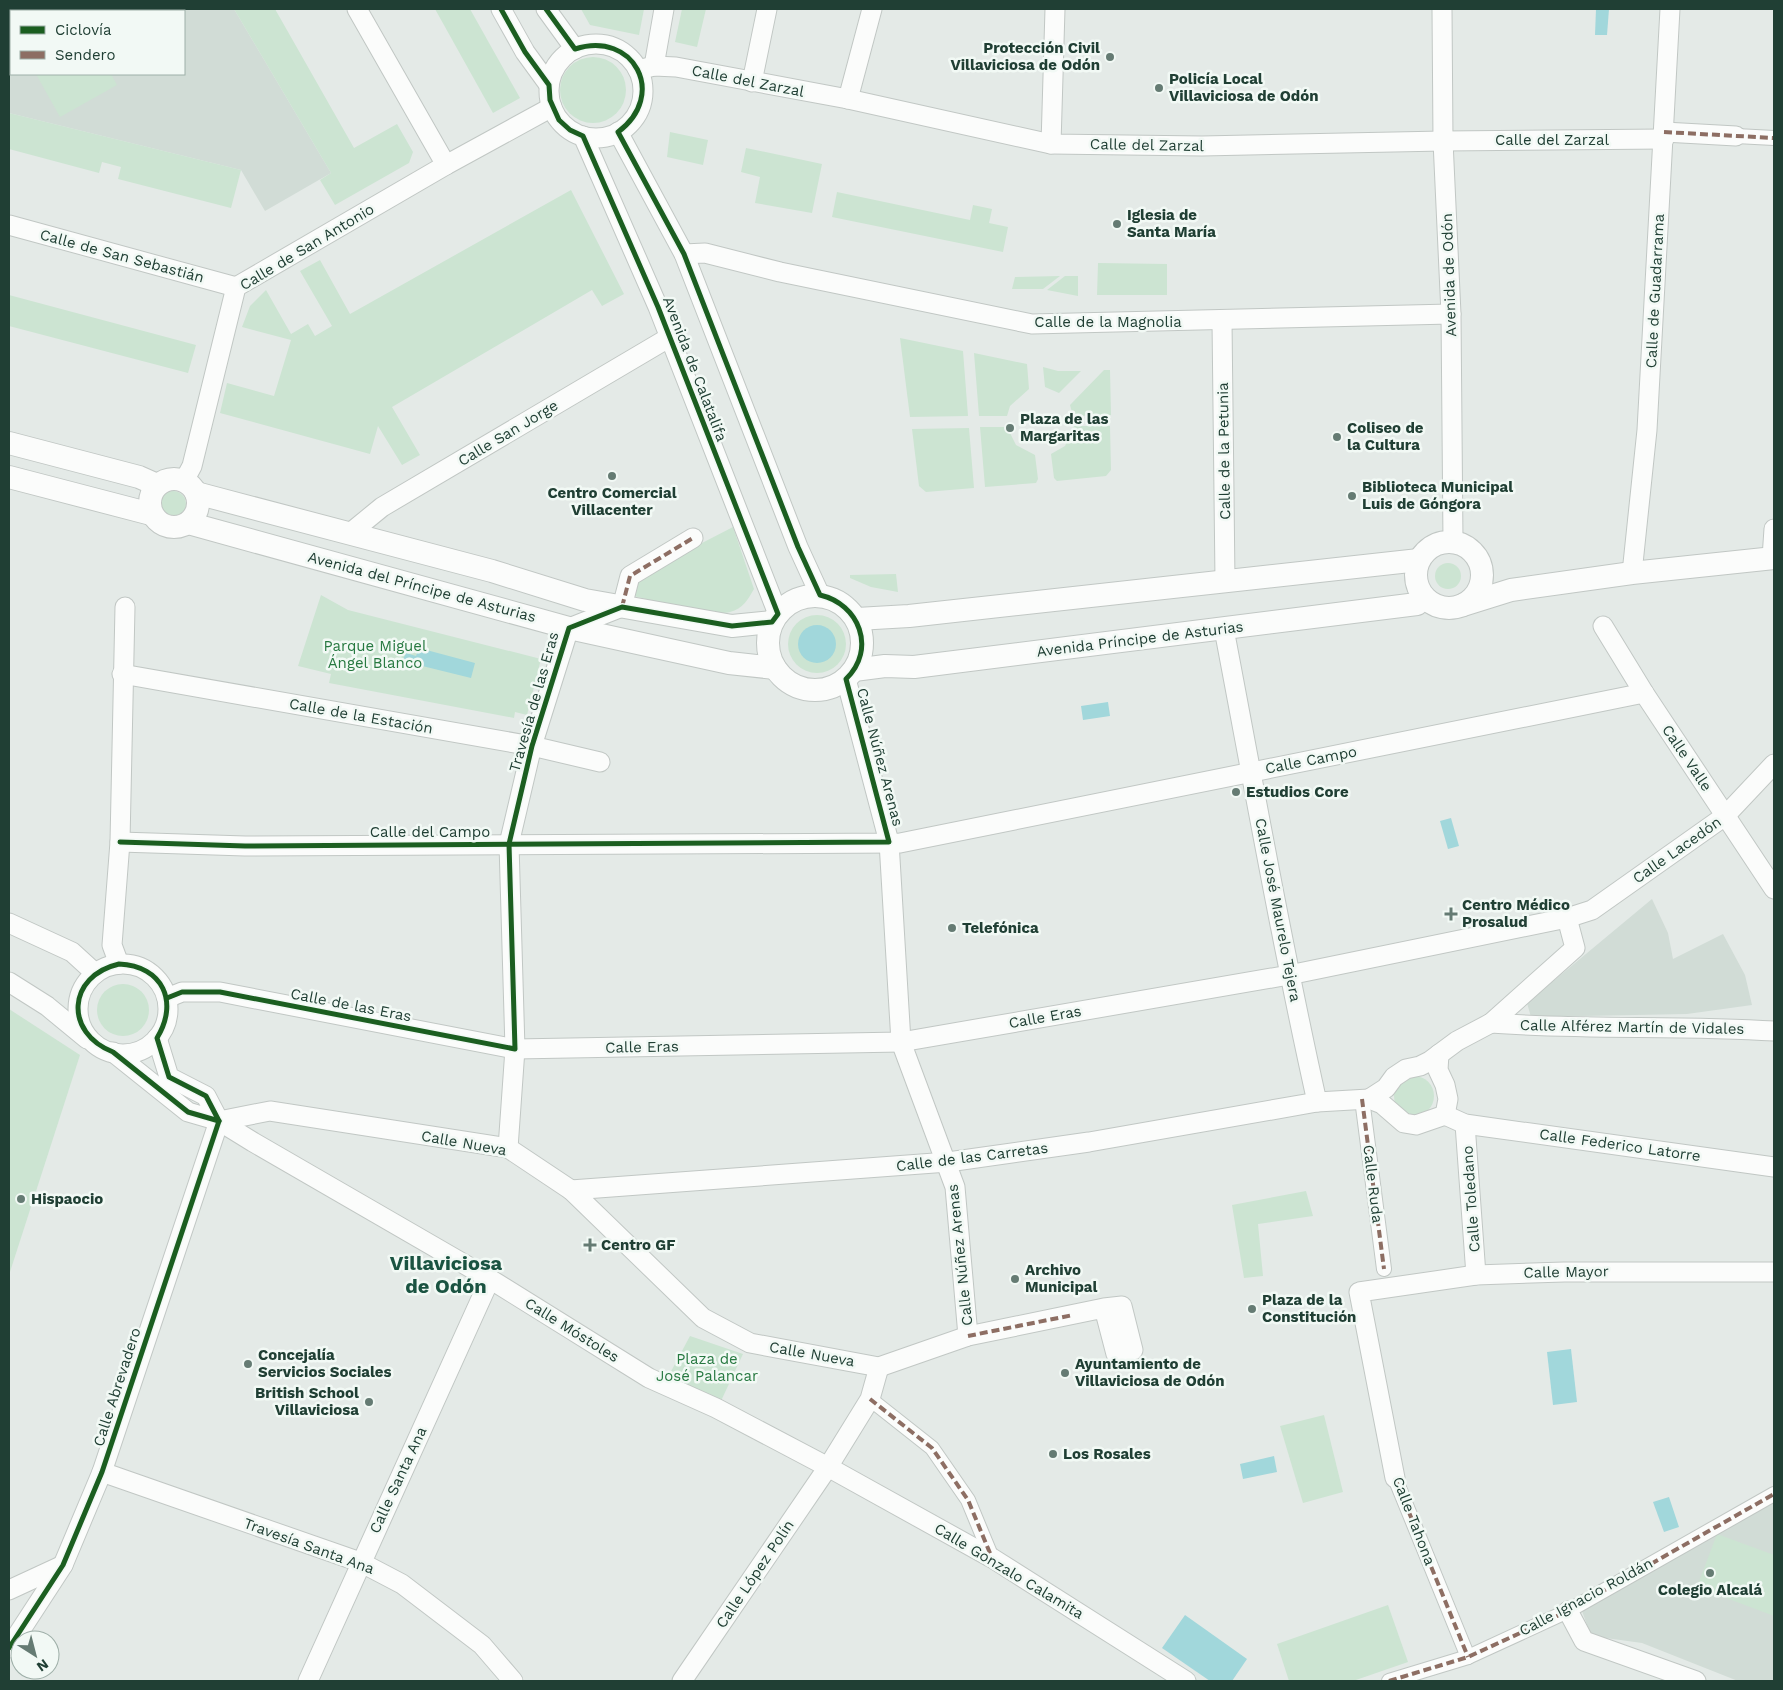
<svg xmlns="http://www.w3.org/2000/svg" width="1783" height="1690" font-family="'Work Sans',sans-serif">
	<rect width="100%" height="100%" fill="#e4eae7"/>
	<g fill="#d1dcd6" fill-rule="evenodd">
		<path d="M 9,9 L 234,9 L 331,173 L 265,211 L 241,170 L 9,113 ZM 11,11 L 184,11 L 184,74 L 11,74 Z"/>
		<path d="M 1652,899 L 1668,933 L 1673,959 L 1723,934 L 1745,975 L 1752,1005 L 1687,1014 L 1531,1017 L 1527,1003 Z"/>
		<path d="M 1774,1501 L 1774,1681 L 1738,1681 L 1642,1643 L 1591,1636 L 1582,1611 L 1711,1535 Z"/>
	</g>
	<g fill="#cce4d2">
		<path d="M 234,9 L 275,9 L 354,148 L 397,124 L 413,152 L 409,163 L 335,205 L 320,180 L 331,173 Z"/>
		<path d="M 435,9 L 470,9 L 520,98 L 493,113 Z"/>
		<path d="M 581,9 L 644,9 L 639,35 L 590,25 Z"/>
		<path d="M 682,9 L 706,9 L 697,47 L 675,42 Z"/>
		<circle cx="593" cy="90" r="33"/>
		<path d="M 36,74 L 111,74 L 117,85 L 60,117 Z"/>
		<path d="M 9,113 L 241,170 L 231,208 L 118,179 L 121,167 L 102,162 L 99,173 L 9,149 Z"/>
		<path d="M 670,132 L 708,140 L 703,165 L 667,157 Z"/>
		<path d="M 746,148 L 822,164 L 812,213 L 755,203 L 760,177 L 741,172 Z"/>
		<path d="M 571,190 L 624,294 L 602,306 L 592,290 L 392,407 L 420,455 L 402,465 L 378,426 L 370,454 L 220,413 L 227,383 L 274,396 L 291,340 L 242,327 L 250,306 L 266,290 L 291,334 L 308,324 L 315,336 L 332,326 L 300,271 L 320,260 L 350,314 Z"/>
		<path d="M 837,192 L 970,220 L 973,205 L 992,209 L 989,223 L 1008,227 L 1003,252 L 832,217 Z"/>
		<path d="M 1098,263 L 1167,264 L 1167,295 L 1097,295 Z"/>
		<path d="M 1060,276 L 1043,289 L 1012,289 L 1015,277 Z"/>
		<path d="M 1065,276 L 1078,276 L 1078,296 L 1047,290 Z"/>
		<path d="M 9,295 L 196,345 L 188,373 L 9,326 Z"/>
		<path d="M 900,338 L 963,351 L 968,416 L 910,417 Z"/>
		<path d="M 974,353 L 1027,364 L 1029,389 L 1010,406 L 1007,416 L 979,416 Z"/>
		<path d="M 1043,367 L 1058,371 L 1081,371 L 1059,393 L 1045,387 Z"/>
		<path d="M 1104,370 L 1110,370 L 1111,415 L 1073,416 L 1070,405 Z"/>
		<path d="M 1074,426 L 1110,426 L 1111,470 L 1106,476 L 1057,481 L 1054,478 L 1051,454 L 1065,446 Z"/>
		<path d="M 980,427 L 1007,427 L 1016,445 L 1035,455 L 1038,479 L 1036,483 L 985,487 Z"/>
		<path d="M 969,428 L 974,488 L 926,492 L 919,486 L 912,429 Z"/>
		<circle cx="173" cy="504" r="13"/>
		<path d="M 733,527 L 754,589 C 748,599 743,609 730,612 C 711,617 656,601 634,596 L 640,575 Z"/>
		<circle cx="1448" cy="576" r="13"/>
		<path d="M 896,574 L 898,592 L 871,587 L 850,578 L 850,575 Z"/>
		<path d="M 321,595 L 348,610 L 541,659 L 527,715 L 515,712 L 514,718 L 329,683 L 331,674 L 298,666 Z"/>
		<circle cx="817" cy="644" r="29"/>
		<circle cx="123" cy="1010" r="26"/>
		<path d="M 9,1009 L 80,1055 L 9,1275 Z"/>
		<circle cx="1414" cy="1096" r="20"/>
		<path d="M 1306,1191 L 1313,1216 L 1258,1224 L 1263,1276 L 1244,1278 L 1232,1205 Z"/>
		<path d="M 690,1336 L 743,1354 L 720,1403 L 668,1377 Z"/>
		<path d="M 1324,1415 L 1343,1492 L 1303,1503 L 1280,1426 Z"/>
		<path d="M 1717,1534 L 1774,1555 L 1774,1616 L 1697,1587 Z"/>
		<path d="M 1388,1605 L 1408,1662 L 1353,1681 L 1289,1681 L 1277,1644 Z"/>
	</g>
	<g fill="#a1d7db">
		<path d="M 1596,9 L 1609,9 L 1607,35 L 1595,35 Z"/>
		<circle cx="817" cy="644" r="19"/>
		<path d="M 419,648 L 475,663 L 471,678 L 402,661 L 406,653 L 416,656 Z"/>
		<path d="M 1108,702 L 1110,716 L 1083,720 L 1081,706 Z"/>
		<path d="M 1451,818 L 1459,846 L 1448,849 L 1440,821 Z"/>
		<path d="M 1571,1349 L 1577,1402 L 1553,1405 L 1547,1352 Z"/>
		<path d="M 1274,1456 L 1277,1472 L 1243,1479 L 1240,1464 Z"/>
		<path d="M 1669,1497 L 1679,1527 L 1664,1532 L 1653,1502 Z"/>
		<path d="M 1185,1615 L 1247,1659 L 1232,1681 L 1210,1681 L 1162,1648 Z"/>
	</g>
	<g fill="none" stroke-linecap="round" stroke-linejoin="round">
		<defs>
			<g id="pedestrian">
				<path d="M 1736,136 L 1774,138"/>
				<path d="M 1362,1099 L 1384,1269"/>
				<path d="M 870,1399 L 932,1448 L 968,1500 L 992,1558"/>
				<path d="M 1395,1478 L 1468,1657"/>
				<path d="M 1389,1681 L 1468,1657 L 1568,1611 L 1774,1494"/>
			</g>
			<g id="minor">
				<path d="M 357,9 L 446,165"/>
				<path d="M 501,9 L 525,52 L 549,85"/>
				<path d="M 546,9 L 575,49"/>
				<path d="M 1442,9 L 1443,141 L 1451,314 L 1453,542"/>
				<circle cx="596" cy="91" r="47"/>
				<path d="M 654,66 L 664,9"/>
				<path d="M 638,70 L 654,66 L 676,67 L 848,99 L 1051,144 L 1202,146 L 1443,141 L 1664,139"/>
				<path d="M 752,82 L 767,9"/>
				<path d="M 848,99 L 872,9"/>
				<path d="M 618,132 L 684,254 L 798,547 L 820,595"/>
				<path d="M 1664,132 L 1736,136"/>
				<path d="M 583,136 L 658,307 L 778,614"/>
				<path d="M 1051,144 L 1055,9"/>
				<path d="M 9,225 L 236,287"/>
				<path d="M 684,254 L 705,253 L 780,272 L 1032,324 L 1451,314"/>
				<path d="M 1222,321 L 1225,581"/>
				<path d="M 184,481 L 192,466 L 236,287 L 446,165 L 552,107"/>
				<path d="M 349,534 L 382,507 L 670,337"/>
				<path d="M 1772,558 L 1774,529"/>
				<path d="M 1632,573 L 1647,430 L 1670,9"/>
				<path d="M 1603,626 L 1644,693 L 1774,889"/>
				<path d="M 1224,629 C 1254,787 1282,945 1317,1102"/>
				<path d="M 122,674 L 532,746 L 600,762"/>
				<path d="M 846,679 L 889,842 L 901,1042 L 955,1187 L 968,1336"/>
				<path d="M 120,842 L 245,846 L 900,843 L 1644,693"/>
				<path d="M 9,923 L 72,952 L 95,973"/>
				<path d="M 119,964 L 112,945 L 120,842 L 125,607"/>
				<circle cx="123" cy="1009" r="45"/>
				<path d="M 9,982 L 47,1006 L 87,1039"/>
				<path d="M 167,998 L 182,992 L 220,992 L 515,1049 L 901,1042 L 1289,975 L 1567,918 L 1592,910 L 1725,816 L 1774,764"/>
				<path d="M 1491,1023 C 1585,1030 1680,1025 1774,1031"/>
				<path d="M 157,1038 L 169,1077 L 206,1096 L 219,1121 L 253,1142 L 490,1279 L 649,1378 L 716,1408 L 828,1467 L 992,1558 L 1186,1681"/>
				<path d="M 113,1052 L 188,1112 L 219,1121 L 270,1111 L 508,1148 L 571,1190 L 703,1318 L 750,1343 L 879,1367 L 968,1336 L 1104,1308 L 1122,1306 L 1133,1350 L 1116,1354 L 1104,1308"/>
				<path d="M 1439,1054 L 1438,1070 L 1445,1085 L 1448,1099 L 1445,1115"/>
				<path d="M 1369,1099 L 1386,1088 L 1394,1077 L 1406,1069 L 1420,1066 L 1430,1061 L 1457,1041 L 1491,1023 L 1575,948 L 1567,918"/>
				<path d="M 1445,1115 L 1465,1124 L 1774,1167"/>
				<path d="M 1465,1124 L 1476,1275"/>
				<path d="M 508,1148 L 515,1049 L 509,844 L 532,746 L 569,628 L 622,607 L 630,576 L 693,538"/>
				<path d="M 571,1190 L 948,1162 L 1089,1142 L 1317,1102 L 1369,1099 L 1382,1104 L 1404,1123 L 1416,1125 L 1445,1115"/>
				<path d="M 102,1472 L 360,1562 L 402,1584 L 482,1645 L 513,1681"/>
				<path d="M 1395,1478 L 1359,1292 L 1476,1275 L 1564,1272 L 1774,1272"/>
				<path d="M 9,1590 L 63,1565"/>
				<path d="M 1568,1611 L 1584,1641 L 1696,1681"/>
				<path d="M 9,1648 L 63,1565 L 102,1472 L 219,1121"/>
				<path d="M 308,1681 L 490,1279"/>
				<path d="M 682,1681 L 828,1467 L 870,1399 L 879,1367"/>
			</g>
			<g id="tertiary">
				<path d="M 9,443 L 139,477 L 157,485"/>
				<path d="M 9,477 L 151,514"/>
				<circle cx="174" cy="503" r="24"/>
				<path d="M 196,493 L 492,571 L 585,600 L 732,626 L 772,622"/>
				<path d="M 188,523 L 569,628 L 729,663 L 775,668"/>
				<circle cx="1449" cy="575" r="33"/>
				<circle cx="815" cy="643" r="47"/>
				<path d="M 1463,605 L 1511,590 L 1632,573 L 1774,558"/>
				<path d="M 857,619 L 909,616 L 1419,560"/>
				<path d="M 854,670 L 885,666 L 914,667 L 1417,604 L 1423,596"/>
			</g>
		</defs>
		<use href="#pedestrian" stroke="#c1c7c4" stroke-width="16"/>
		<use href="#minor" stroke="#c1c7c4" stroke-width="21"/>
		<use href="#tertiary" stroke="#c1c7c4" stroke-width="24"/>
		<use href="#pedestrian" stroke="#fbfcfb" stroke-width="14"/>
		<use href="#minor" stroke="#fbfcfb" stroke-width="19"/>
		<use href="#tertiary" stroke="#fbfcfb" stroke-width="22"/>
		<g stroke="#8d6e63" stroke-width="4" stroke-dasharray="8 4" stroke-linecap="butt">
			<path d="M 1664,132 L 1774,138"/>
			<path d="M 622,607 L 630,576 L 693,538"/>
			<path d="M 1362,1099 L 1384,1269"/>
			<path d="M 968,1336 L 1073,1315"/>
			<path d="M 870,1399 L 932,1448 L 968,1500 L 992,1558"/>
			<path d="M 1395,1478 L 1468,1657"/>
			<path d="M 1389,1681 L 1468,1657 L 1568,1611 L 1774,1494"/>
		</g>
		<defs>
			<g id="cycleway">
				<path d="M 120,842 L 245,846 L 889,842 L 846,679 C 877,649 859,604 820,595 L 798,547 L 684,254 L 618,132 C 668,95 634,30 575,49 L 546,9"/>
				<path d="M 119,964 C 163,966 179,1002 157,1038 L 169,1077 L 206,1096 L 219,1121 L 188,1112 L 113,1052 C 64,1033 67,976 119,964 Z"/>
				<path d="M 167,998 L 182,992 L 220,992 L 515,1049 L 509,844 L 532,746 L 569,628 L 622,607 L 732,626 L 772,622 L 778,614 L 658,307 L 583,136 L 570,130 L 559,120 L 550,100 L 549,85 L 525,52 L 501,9"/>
				<path d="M 9,1648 L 63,1565 L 102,1472 L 219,1121"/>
			</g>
		</defs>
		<use href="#cycleway" stroke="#f2f9f5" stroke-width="8"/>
		<use href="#cycleway" stroke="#1b5e20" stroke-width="5"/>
	</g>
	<g fill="#657b73" stroke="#f2f9f5" stroke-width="2">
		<circle cx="1110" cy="57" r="5"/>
		<circle cx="1159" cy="88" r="5"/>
		<circle cx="1117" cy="224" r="5"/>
		<circle cx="1010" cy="428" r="5"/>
		<circle cx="1337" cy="437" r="5"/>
		<circle cx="612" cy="476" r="5"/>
		<circle cx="1352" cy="496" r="5"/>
		<circle cx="1236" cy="792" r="5"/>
		<path d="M1448.5 906.5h5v5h5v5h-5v5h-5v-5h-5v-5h5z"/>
		<circle cx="952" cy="928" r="5"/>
		<circle cx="21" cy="1199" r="5"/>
		<path d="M587.5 1237.5h5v5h5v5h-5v5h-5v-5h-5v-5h5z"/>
		<circle cx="1015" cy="1279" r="5"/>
		<circle cx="1252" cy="1309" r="5"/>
		<circle cx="248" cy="1364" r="5"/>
		<circle cx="1065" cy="1373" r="5"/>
		<circle cx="369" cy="1402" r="5"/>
		<circle cx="1053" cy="1454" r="5"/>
		<circle cx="1710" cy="1573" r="5"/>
	</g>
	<g text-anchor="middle" stroke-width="5" stroke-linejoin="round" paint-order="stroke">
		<g font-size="15" font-weight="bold" fill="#203f34" stroke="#f2f9f5" text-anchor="start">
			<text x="1100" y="53" text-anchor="end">Protección Civil<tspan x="1100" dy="17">Villaviciosa de Odón</tspan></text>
			<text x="1169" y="84">Policía Local<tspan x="1169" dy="17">Villaviciosa de Odón</tspan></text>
			<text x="1127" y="220">Iglesia de<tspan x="1127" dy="17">Santa María</tspan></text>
			<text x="1020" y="424">Plaza de las<tspan x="1020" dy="17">Margaritas</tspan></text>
			<text x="1347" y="433">Coliseo de<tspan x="1347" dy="17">la Cultura</tspan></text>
			<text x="1362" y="492">Biblioteca Municipal<tspan x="1362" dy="17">Luis de Góngora</tspan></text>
			<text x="612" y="498" text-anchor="middle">Centro Comercial<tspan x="612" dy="17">Villacenter</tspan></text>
			<text x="1246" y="797">Estudios Core</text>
			<text x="1462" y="910">Centro Médico<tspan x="1462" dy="17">Prosalud</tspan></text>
			<text x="962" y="933">Telefónica</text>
			<text x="31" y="1204">Hispaocio</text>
			<text x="601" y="1250">Centro GF</text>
			<text x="1025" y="1275">Archivo<tspan x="1025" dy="17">Municipal</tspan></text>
			<text x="1262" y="1305">Plaza de la<tspan x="1262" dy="17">Constitución</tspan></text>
			<text x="258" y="1360">Concejalía<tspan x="258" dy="17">Servicios Sociales</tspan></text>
			<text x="1075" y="1369">Ayuntamiento de<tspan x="1075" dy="17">Villaviciosa de Odón</tspan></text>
			<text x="359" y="1398" text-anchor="end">British School<tspan x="359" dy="17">Villaviciosa</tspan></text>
			<text x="1063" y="1459">Los Rosales</text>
			<text x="1710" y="1595" text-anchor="middle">Colegio Alcalá</text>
		</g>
		<g font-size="15" fill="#203f34" stroke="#f2f9f5">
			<text transform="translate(748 81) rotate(11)" y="5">Calle del Zarzal</text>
			<text x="1552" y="145">Calle del Zarzal</text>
			<text transform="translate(1147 145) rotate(1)" y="5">Calle del Zarzal</text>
			<text transform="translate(307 247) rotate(-31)" y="5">Calle de San Antonio</text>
			<text transform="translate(122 256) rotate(15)" y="5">Calle de San Sebastián</text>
			<text transform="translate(1449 275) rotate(-92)" y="5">Avenida de Odón</text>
			<text transform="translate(1655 291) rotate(-87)" y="5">Calle de Guadarrama</text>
			<text x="1108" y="327">Calle de la Magnolia</text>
			<text transform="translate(695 369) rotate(69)" y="5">Avenida de Calatalifa</text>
			<text transform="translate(508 433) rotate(-31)" y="5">Calle San Jorge</text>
			<text transform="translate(1224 451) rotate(-91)" y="5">Calle de la Petunia</text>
			<text transform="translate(422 587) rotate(15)" y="5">Avenida del Príncipe de Asturias</text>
			<text transform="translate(1140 639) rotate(-7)" y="5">Avenida Príncipe de Asturias</text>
			<text transform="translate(534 702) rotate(-74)" y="5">Travesía de las Eras</text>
			<text transform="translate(361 716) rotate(10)" y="5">Calle de la Estación</text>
			<text transform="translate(880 757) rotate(75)" y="5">Calle Núñez Arenas</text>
			<text transform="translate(1687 758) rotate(56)" y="5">Calle Valle</text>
			<text transform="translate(1311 760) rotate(-11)" y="5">Calle Campo</text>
			<text x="430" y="837">Calle del Campo</text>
			<text transform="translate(1677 850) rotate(-35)" y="5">Calle Lacedón</text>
			<text transform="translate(1278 910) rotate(79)" y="5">Calle José Maurelo Tejera</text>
			<text transform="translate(351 1005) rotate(11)" y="5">Calle de las Eras</text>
			<text transform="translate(1045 1017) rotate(-10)" y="5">Calle Eras</text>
			<text transform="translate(1632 1027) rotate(1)" y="5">Calle Alférez Martín de Vidales</text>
			<text transform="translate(642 1047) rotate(-1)" y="5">Calle Eras</text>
			<text transform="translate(464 1143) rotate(10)" y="5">Calle Nueva</text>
			<text transform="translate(1620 1145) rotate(8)" y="5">Calle Federico Latorre</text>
			<text transform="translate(972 1157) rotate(-7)" y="5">Calle de las Carretas</text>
			<text transform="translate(1373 1184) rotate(83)" y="5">Calle Ruda</text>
			<text transform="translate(1471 1199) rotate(-94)" y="5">Calle Toledano</text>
			<text transform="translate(960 1255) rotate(-96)" y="5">Calle Núñez Arenas</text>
			<text transform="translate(1566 1272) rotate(-1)" y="5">Calle Mayor</text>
			<text transform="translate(572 1330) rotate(32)" y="5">Calle Móstoles</text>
			<text transform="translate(812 1354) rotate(10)" y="5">Calle Nueva</text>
			<text transform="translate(117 1387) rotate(-72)" y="5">Calle Abrevadero</text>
			<text transform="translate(398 1480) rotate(-65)" y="5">Calle Santa Ana</text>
			<text transform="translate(1414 1521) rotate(69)" y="5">Calle Tahona</text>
			<text transform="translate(309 1546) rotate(20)" y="5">Travesía Santa Ana</text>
			<text transform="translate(1009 1571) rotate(31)" y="5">Calle Gonzalo Calamita</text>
			<text transform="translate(755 1574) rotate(-56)" y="5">Calle López Polín</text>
			<text transform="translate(1586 1597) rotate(-28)" y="5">Calle Ignacio Roldán</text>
		</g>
		<g font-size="15" fill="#277941" stroke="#f2f9f5">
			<text x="375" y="651">Parque Miguel<tspan x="375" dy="17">Ángel Blanco</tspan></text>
			<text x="707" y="1364">Plaza de<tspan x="707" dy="17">José Palancar</tspan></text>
		</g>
		<g font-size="20" font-weight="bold" fill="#1a5341" stroke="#f2f9f5">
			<text x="446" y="1270">Villaviciosa<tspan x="446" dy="23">de Odón</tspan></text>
		</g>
	</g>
	<rect width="1783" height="1690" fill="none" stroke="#203f34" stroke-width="20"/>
	<rect x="10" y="10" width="175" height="65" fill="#f2f9f5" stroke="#9eafa8"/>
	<rect x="20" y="26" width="25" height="8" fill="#1b5e20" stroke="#9eafa8"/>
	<text x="55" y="35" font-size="15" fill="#203f34">Ciclovía</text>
	<rect x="20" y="51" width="25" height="8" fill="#8d6e63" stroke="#9eafa8"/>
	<text x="55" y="60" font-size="15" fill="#203f34">Sendero</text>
	<g transform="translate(35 1655) rotate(144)"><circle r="24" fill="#f2f9f5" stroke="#9eafa8"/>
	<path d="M0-4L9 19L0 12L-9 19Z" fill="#657b73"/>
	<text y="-8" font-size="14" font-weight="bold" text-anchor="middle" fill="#203f34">N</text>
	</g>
</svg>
